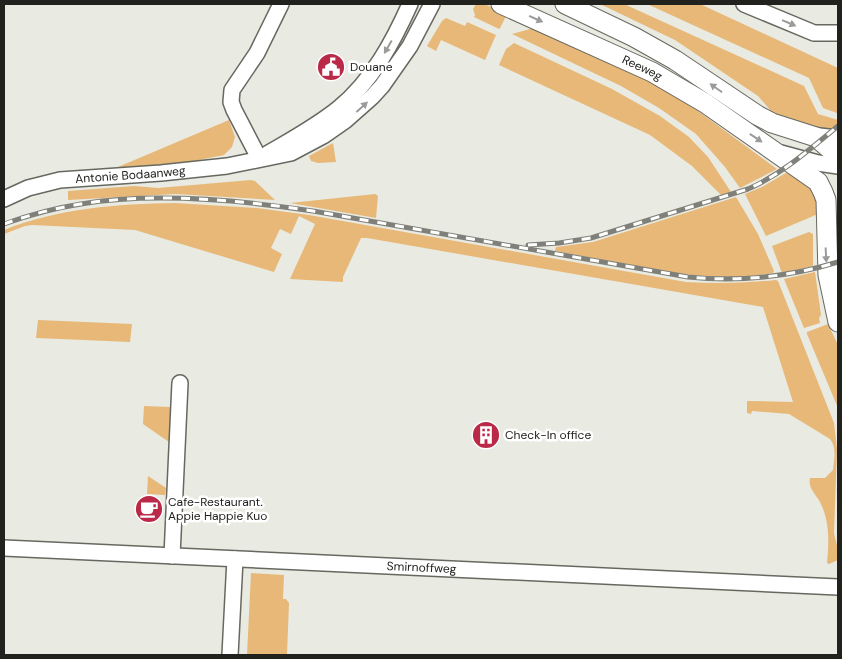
<svg xmlns="http://www.w3.org/2000/svg" width="842" height="659" font-family="'DM Sans',sans-serif">
	<rect width="100%" height="100%" fill="#e9eae1"/>
	<g fill="#e7b878">
		<path d="M 476,4 L 484,4 L 507,14 L 500,28 L 499,29 L 474,17 L 475,15 L 473,9 Z"/>
		<path d="M 600,4 L 624,4 L 804,86 L 818,114 L 838,120 L 838,125 L 830,131 L 786,121 L 771,111 L 758,96 L 675,40 Z"/>
		<path d="M 647,4 L 700,4 L 838,68 L 838,112 L 837,113 L 823,108 L 809,78 Z"/>
		<path d="M 446,18 L 465,26 L 467,22 L 496,35 L 485,60 L 441,40 L 436,51 L 427,46 L 442,21 Z"/>
		<path d="M 537,27 L 635,72 L 679,97 L 777,169 L 740,188 L 725,167 L 696,134 L 659,108 L 621,86 L 512,34 Z"/>
		<path d="M 514,43 L 612,89 L 660,116 L 689,137 L 708,157 L 733,195 L 724,198 L 692,166 L 650,135 L 499,65 L 506,49 Z"/>
		<path d="M 229,120 L 235,137 L 232,147 L 224,155 L 189,162 L 123,168 L 118,167 Z"/>
		<path d="M 333,143 L 336,162 L 318,163 L 311,161 L 309,156 Z"/>
		<path d="M 786,173 C 806,182 819,189 818,214 L 766,236 L 745,194 L 762,187 Z"/>
		<path d="M 251,180 L 255,181 L 275,200 L 175,194 L 68,200 L 68,191 L 134,186 L 158,188 Z"/>
		<path d="M 375,194 L 378,196 L 376,218 L 290,203 Z"/>
		<path d="M 736,197 L 758,234 L 774,271 L 773,273 C 704,286 624,263 555,251 L 556,247 L 593,242 Z"/>
		<path d="M 175,203 L 257,208 L 309,215 L 686,282 C 716,284 746,283 776,280 L 778,281 L 834,423 L 837,449 L 834,533 L 838,550 L 838,560 L 829,564 L 827,563 C 829,542 830,522 820,502 C 815,493 808,488 810,478 L 825,478 L 833,470 C 834,459 837,448 830,439 L 789,414 L 752,411 L 751,414 L 747,413 L 747,401 L 793,402 L 763,307 L 367,238 L 361,238 L 343,277 L 343,282 L 290,279 L 315,224 L 299,216 L 291,234 L 280,229 L 271,248 L 282,254 L 274,272 L 135,230 L 32,225 L 25,226 L 4,234 L 4,230 C 59,208 117,204 175,203 Z"/>
		<path d="M 809,232 L 813,234 L 813,266 L 782,273 L 772,246 Z"/>
		<path d="M 815,272 L 821,315 L 819,318 L 820,323 L 804,328 L 784,279 Z"/>
		<path d="M 38,320 L 132,324 L 130,342 L 36,338 Z"/>
		<path d="M 828,324 L 838,345 L 838,408 L 807,334 L 807,332 Z"/>
		<path d="M 144,406 L 171,407 L 169,442 L 143,424 Z"/>
		<path d="M 148,476 L 166,488 L 165,495 L 147,494 Z"/>
		<path d="M 251,573 L 284,575 L 283,599 L 286,599 L 289,603 L 287,655 L 247,655 Z"/>
	</g>
	<g fill="none" stroke-linecap="round" stroke-linejoin="round">
		<defs>
			<g id="minor">
				<path d="M 744,4 L 814,33 L 838,33"/>
				<path d="M 810,135 L 838,138"/>
				<path d="M 781,153 L 818,163 L 838,166"/>
				<path d="M 267,154 C 291,140 317,126 339,108 C 372,81 393,42 410,4"/>
				<path d="M 259,158 L 234,110 L 231,102 L 232,90 L 257,53 L 281,4"/>
				<path id="s1" d="M 4,199 L 28,188 L 60,180 L 161,173 L 227,166 L 291,153 L 323,136 L 346,120 L 372,97 L 382,86 L 410,46 L 432,4"/>
				<path id="s2" d="M 4,548 L 838,587"/>
				<path d="M 172,556 L 180,383"/>
				<path d="M 230,655 L 235,559"/>
			</g>
			<g id="major">
				<path id="s3" d="M 501,4 L 652,72 L 705,103 L 818,182 L 823,192 L 826,200 L 828,275 L 838,322"/>
				<path d="M 565,4 L 634,37 L 675,60 L 757,115 L 772,123 L 816,137 L 831,150 L 838,162"/>
			</g>
		</defs>
		<use href="#minor" stroke="#676860" stroke-width="18"/>
		<use href="#major" stroke="#676860" stroke-width="21"/>
		<use href="#minor" stroke="#fff" stroke-width="15"/>
		<use href="#major" stroke="#fff" stroke-width="19"/>
		<defs>
			<g id="rail">
				<path d="M 4,224 C 29,215 55,208 81,204 C 154,192 240,200 313,211 L 688,277 C 739,282 789,277 838,262"/>
				<path d="M 528,245 L 559,243 L 591,238 L 748,189 C 782,174 809,150 838,126"/>
			</g>
		</defs>
		<use href="#rail" stroke="#7f8079" stroke-width="5"/>
		<use href="#rail" stroke="#fff" stroke-width="3" stroke-dasharray="9" stroke-linecap="butt"/>
	</g>
	<defs><path id="oneway-solid" d="M-6-.8H1V-3.2L6.5 0L1 3.2V.8H-6Z" transform="scale(1.25)"/></defs>
	<g fill="#9b9c9a">
		<use href="#oneway-solid" transform="translate(536 19) rotate(24)"/>
		<use href="#oneway-solid" transform="translate(789 23) rotate(23)"/>
		<use href="#oneway-solid" transform="translate(388 47) rotate(120)"/>
		<use href="#oneway-solid" transform="translate(716 88) rotate(-145)"/>
		<use href="#oneway-solid" transform="translate(362 107) rotate(-42)"/>
		<use href="#oneway-solid" transform="translate(756 138) rotate(34)"/>
		<use href="#oneway-solid" transform="translate(826 255) rotate(87)"/>
	</g>
	<defs>
		<symbol id="civic-disc" viewBox="-11 -11 22 22"><circle r="9.5" fill="#ba2948" stroke="#fff"/><path d="M-.6-6.5H3V-4.5H.6V-3L4-1V1h2V6H-6V1h2V-1L-.6-3ZM-1.2 2.5V6h2.4V2.5Z" fill="#fff"/></symbol>
		<symbol id="building-disc" viewBox="-11 -11 22 22"><circle r="9.5" fill="#ba2948" stroke="#fff"/><path d="M-4-6H4V6H1V3H-1V6H-4ZM-2.5-4.3h1.7v1.8h-1.7ZM.8-4.3h1.7v1.8H.8ZM-2.5-1h1.7V.8h-1.7ZM.8-1h1.7V.8H.8Z" fill="#fff"/></symbol>
		<symbol id="cafe-disc" viewBox="-11 -11 22 22"><circle r="9.5" fill="#ba2948" stroke="#fff"/><path d="M-5.5-4.5H6V0H3Q3 3.5 0 3.5H-2.5Q-5.5 3.5-5.5 0ZM3-3.2v2h1.7v-2ZM-6 4.5H4V6H-6Z" fill="#fff"/></symbol>
	</defs>
	<g fill-rule="evenodd">
		<use href="#civic-disc" x="315" y="51" width="32" height="32"/>
		<use href="#building-disc" x="470" y="419" width="32" height="32"/>
		<use href="#cafe-disc" x="133" y="493" width="32" height="32"/>
	</g>
	<g text-anchor="middle" stroke-width="5" stroke-linejoin="round" paint-order="stroke">
		<g font-size="12" fill="#21221e" stroke="#fff" text-anchor="start">
			<text x="350" y="71">Douane</text>
			<text x="505" y="439">Check-In office</text>
			<text x="168" y="506">Cafe-Restaurant.<tspan x="168" dy="14">Appie Happie Kuo</tspan></text>
		</g>
		<g font-size="12" fill="#21221e" stroke="#fff">
			<text dy="4" stroke="none"><textPath href="#s3" startOffset="155">Reeweg</textPath></text>
			<text dy="4" stroke="none"><textPath href="#s1" startOffset="130">Antonie Bodaanweg</textPath></text>
			<text dy="4" stroke="none"><textPath href="#s2" startOffset="418">Smirnoffweg</textPath></text>
		</g>
	</g>
	<rect width="842" height="659" fill="none" stroke="#21221e" stroke-width="10"/>
</svg>
